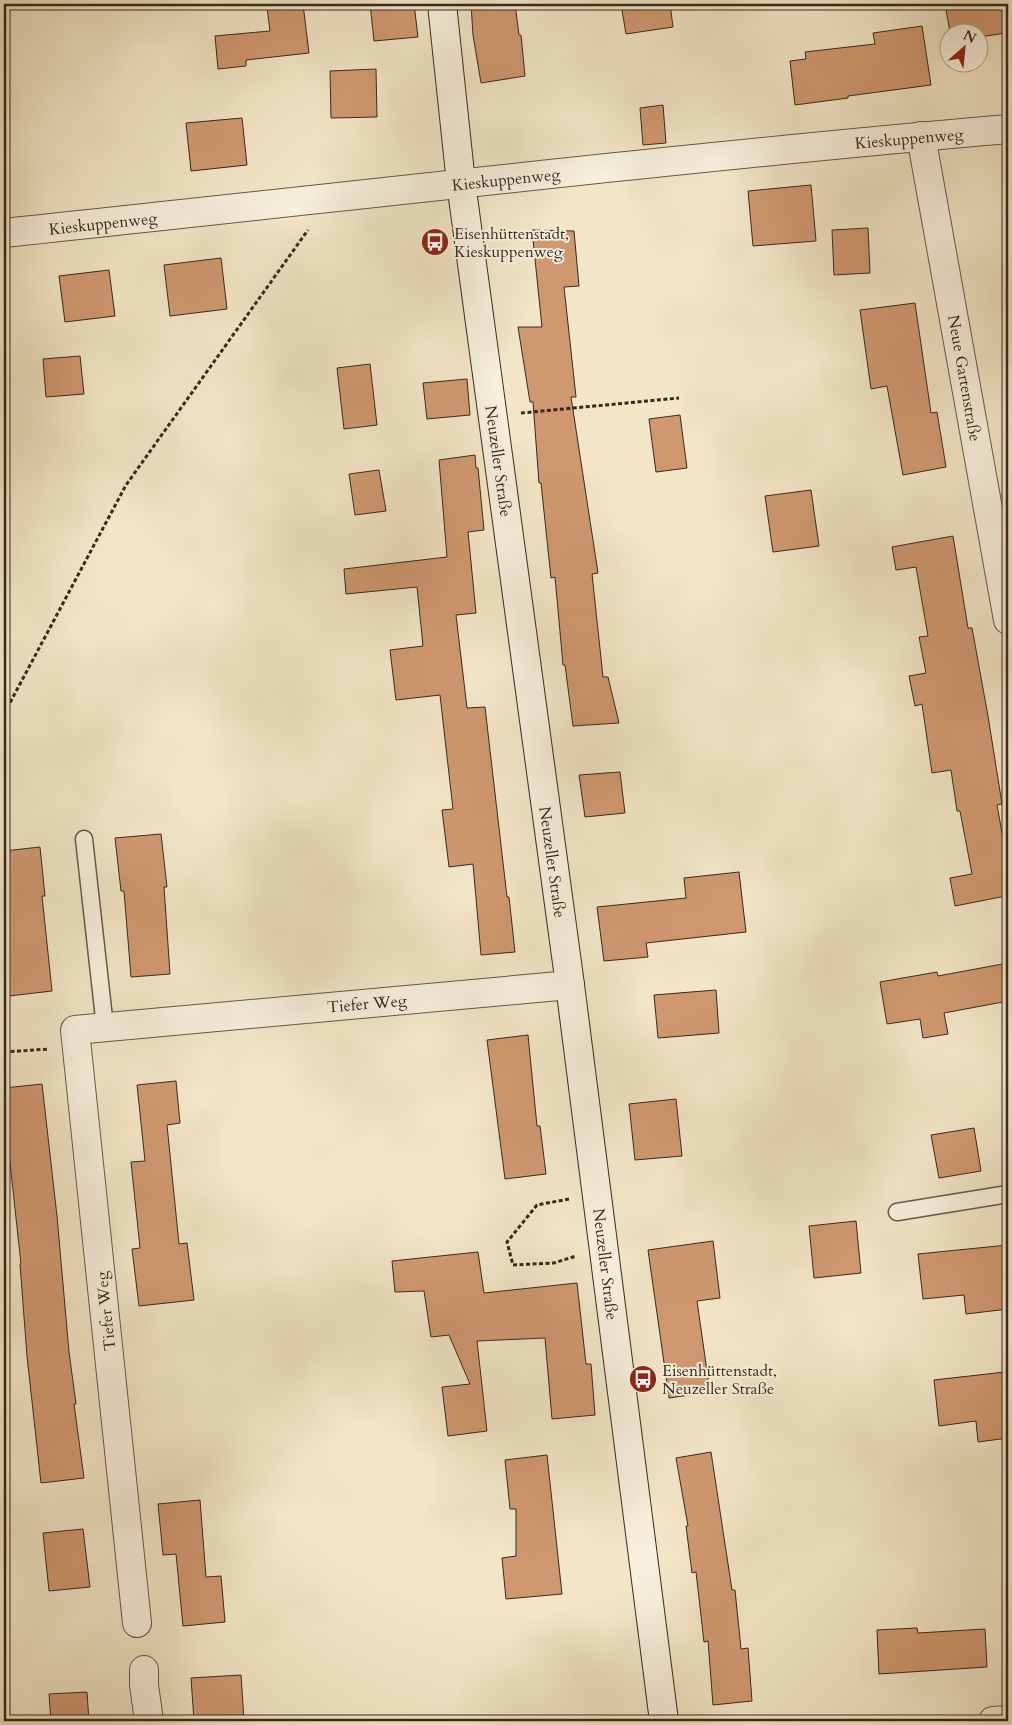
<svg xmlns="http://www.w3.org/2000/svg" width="1012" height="1725" font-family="Cardo,serif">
	<rect width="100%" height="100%" fill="#f2e6c7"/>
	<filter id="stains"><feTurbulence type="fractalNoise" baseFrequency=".004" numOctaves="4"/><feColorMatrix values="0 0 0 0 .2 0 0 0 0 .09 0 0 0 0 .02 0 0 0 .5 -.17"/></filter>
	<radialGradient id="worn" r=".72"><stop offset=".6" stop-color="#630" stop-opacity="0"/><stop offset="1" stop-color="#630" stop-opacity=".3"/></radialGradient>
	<g fill="#d09871" stroke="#39281c">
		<path d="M 303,4 L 309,53 L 246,60 L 246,66 L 218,69 L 215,36 L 270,31 L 267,7 Z"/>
		<path d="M 370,4 L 414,4 L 418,37 L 374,41 Z"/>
		<path d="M 471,4 L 515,4 L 519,35 L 521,35 L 525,76 L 481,83 L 473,35 Z"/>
		<path d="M 621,4 L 670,4 L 673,27 L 626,34 Z"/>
		<path d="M 945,4 L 1001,4 L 1006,33 L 980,37 L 980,32 L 950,32 Z"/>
		<path d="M 922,26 L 931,85 L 848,96 L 848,98 L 795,105 L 790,61 L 806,59 L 805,52 L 875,44 L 873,33 Z"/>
		<path d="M 376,69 L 377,117 L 331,118 L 330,71 Z"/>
		<path d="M 663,105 L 666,143 L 643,145 L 640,108 Z"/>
		<path d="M 242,118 L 247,165 L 191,171 L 186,123 Z"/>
		<path d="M 811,185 L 816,241 L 753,246 L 748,191 Z"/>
		<path d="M 868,228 L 870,273 L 834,275 L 832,230 Z"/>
		<path d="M 532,230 L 574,231 L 579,286 L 564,287 L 576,397 L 571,397 L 598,573 L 592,574 L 603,677 L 608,677 L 619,723 L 573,726 L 565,665 L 563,665 L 555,577 L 551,578 L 541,483 L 539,483 L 533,402 L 530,402 L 518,327 L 542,327 Z"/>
		<path d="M 221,258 L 227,309 L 170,316 L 164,265 Z"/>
		<path d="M 109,270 L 115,316 L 65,322 L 59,276 Z"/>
		<path d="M 915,303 L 931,413 L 937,412 L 946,467 L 903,475 L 887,386 L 871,389 L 860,310 Z"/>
		<path d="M 80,356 L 84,394 L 46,397 L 43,359 Z"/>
		<path d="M 370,364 L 377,425 L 344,429 L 337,368 Z"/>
		<path d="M 467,379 L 470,415 L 427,419 L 423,383 Z"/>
		<path d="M 680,415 L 687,468 L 656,472 L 649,419 Z"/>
		<path d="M 475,455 L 476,468 L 478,468 L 484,530 L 468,532 L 476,613 L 456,615 L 467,708 L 485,707 L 507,897 L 509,897 L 515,952 L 481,955 L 473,864 L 449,867 L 442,810 L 453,809 L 440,695 L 396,700 L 390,650 L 423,646 L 417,587 L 346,594 L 344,569 L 447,557 L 439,460 Z"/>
		<path d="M 379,470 L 386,511 L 355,515 L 349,474 Z"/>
		<path d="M 811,490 L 819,546 L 773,552 L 765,496 Z"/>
		<path d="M 953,536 L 968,628 L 972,628 L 988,716 L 1002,804 L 997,805 L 1008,866 L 1008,875 L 1002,876 L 1006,896 L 955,906 L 950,878 L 972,874 L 960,811 L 957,811 L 951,770 L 932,773 L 922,704 L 915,706 L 909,676 L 926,673 L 919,637 L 928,636 L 916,567 L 896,570 L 892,547 Z"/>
		<path d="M 620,772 L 625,813 L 585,817 L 579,775 Z"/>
		<path d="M 161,834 L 167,887 L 164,887 L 170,974 L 131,977 L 124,891 L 121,891 L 115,838 Z"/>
		<path d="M 40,847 L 45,896 L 42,896 L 52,991 L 9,996 L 4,945 L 4,851 Z"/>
		<path d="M 739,872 L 746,932 L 646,943 L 648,957 L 604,961 L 597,907 L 686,898 L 684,878 Z"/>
		<path d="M 1008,963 L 1008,1001 L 944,1013 L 948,1034 L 923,1038 L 920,1019 L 887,1024 L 880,982 L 937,972 L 938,976 Z"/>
		<path d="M 716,990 L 719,1033 L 658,1038 L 654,995 Z"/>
		<path d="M 528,1035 L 537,1126 L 540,1126 L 546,1174 L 505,1179 L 487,1040 Z"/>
		<path d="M 176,1081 L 180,1123 L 167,1125 L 179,1244 L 187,1243 L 194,1300 L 139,1306 L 132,1249 L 140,1248 L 131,1162 L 145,1161 L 137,1085 Z"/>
		<path d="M 42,1084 L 57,1216 L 69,1352 L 76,1404 L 74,1404 L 84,1478 L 41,1483 L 27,1356 L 20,1264 L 21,1264 L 8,1144 L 4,1145 L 4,1088 Z"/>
		<path d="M 676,1099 L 682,1156 L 635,1160 L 629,1104 Z"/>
		<path d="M 974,1128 L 981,1171 L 939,1178 L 931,1135 Z"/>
		<path d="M 856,1221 L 861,1273 L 814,1278 L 809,1226 Z"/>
		<path d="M 713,1241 L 720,1298 L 697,1301 L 710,1392 L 669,1398 L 648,1250 Z"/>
		<path d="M 1008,1245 L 1008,1309 L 966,1314 L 964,1295 L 923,1299 L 918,1254 Z"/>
		<path d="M 478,1252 L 484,1293 L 577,1283 L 586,1364 L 591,1364 L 595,1415 L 552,1419 L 545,1338 L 477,1341 L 487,1431 L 448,1436 L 442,1387 L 470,1384 L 449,1335 L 431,1337 L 424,1291 L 395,1292 L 392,1261 Z"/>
		<path d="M 1005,1372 L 1008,1400 L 1008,1438 L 978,1442 L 976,1421 L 939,1426 L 934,1380 Z"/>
		<path d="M 711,1452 L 732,1590 L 735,1590 L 741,1649 L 748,1648 L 752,1701 L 713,1705 L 708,1641 L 704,1642 L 696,1572 L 692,1573 L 686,1526 L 688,1526 L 676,1458 Z"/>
		<path d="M 547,1455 L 562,1594 L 506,1599 L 502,1558 L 516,1556 L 516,1509 L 510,1509 L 505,1460 Z"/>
		<path d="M 200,1500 L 206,1577 L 221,1576 L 225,1622 L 183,1626 L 176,1554 L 163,1555 L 158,1504 Z"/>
		<path d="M 83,1529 L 90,1587 L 49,1591 L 43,1533 Z"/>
		<path d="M 917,1628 L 918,1633 L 985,1629 L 987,1667 L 879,1674 L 877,1630 Z"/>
		<path d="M 241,1675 L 244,1721 L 194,1721 L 191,1678 Z"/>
		<path d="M 87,1692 L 89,1721 L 51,1721 L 49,1694 Z"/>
	</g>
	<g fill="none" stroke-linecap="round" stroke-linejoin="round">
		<defs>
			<g id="lane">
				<path d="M 84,839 L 105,1027"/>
				<path d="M 897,1212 L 1008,1194"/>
			</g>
			<g id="street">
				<path d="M 921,136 L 1008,620"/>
				<path d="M 4,233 C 339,198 673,158 1008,129"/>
				<path d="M 137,1623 L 75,1030 L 570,985"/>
				<path d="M 144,1670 L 144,1685 L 149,1721"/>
				<path d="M 993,1721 L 1008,1720"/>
			</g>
			<path id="secondary" d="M 442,4 L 461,183 L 570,985 L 664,1721"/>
		</defs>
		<use href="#lane" stroke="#675847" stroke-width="19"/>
		<use href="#street" stroke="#675847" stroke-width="30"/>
		<use href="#secondary" stroke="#39281c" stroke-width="30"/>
		<g stroke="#39281c" stroke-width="3" stroke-dasharray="4 2.5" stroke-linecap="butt">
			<path d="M 521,413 L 679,398"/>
			<path d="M 4,714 L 126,485 L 308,230"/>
			<path d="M 4,1052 L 49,1049"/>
			<path d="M 569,1199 L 537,1205 L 507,1242 L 513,1265 L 554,1263 L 576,1256"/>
			<path d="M 1003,1343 L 1008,1342"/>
		</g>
		<use href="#lane" stroke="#f7efdb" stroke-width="16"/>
		<use href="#street" stroke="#f7efdb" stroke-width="28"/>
		<use href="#secondary" stroke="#f7efdb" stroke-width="28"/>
	</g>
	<defs>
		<symbol id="bus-disc" viewBox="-11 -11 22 22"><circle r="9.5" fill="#8f2418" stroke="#f7efdb"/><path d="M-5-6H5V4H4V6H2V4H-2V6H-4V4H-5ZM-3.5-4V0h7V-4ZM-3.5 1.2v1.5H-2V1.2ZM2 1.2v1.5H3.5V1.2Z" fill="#fff"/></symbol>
	</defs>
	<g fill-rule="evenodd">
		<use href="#bus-disc" x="419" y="226" width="32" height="32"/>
		<use href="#bus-disc" x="627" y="1363" width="32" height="32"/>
	</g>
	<g text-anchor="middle" stroke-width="4" stroke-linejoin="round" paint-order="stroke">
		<g font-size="16" fill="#39281c" stroke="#f7efdb">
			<text transform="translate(909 138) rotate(-5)" y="6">Kieskuppenweg</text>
			<text transform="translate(506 179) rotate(-6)" y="6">Kieskuppenweg</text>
			<text transform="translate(103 223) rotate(-6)" y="6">Kieskuppenweg</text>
			<text transform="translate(965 378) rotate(80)" y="6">Neue Gartenstraße</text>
			<text transform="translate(499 461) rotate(82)" y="6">Neuzeller Straße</text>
			<text transform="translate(553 862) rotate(82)" y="6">Neuzeller Straße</text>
			<text transform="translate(367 1003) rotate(-5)" y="6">Tiefer Weg</text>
			<text transform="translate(606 1264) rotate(83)" y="6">Neuzeller Straße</text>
			<text transform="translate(105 1311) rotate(-96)" y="6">Tiefer Weg</text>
		</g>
		<g font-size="16" fill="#39281c" stroke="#f7efdb" text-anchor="start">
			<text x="454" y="239">Eisenhüttenstadt,<tspan x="454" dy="18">Kieskuppenweg</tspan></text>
			<text x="662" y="1376">Eisenhüttenstadt,<tspan x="662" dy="18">Neuzeller Straße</tspan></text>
		</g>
	</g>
	<rect width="1012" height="1725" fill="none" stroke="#f2e6c7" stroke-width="20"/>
	<rect x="5" y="5" width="1002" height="1715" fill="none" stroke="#39281c" stroke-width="2.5"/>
	<rect x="10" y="10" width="992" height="1705" fill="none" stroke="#39281c"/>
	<g transform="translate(964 48) rotate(27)"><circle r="24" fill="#f7efdb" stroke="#ab9f8f"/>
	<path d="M0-4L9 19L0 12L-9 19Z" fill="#8f2418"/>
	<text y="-8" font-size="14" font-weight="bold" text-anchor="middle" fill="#39281c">N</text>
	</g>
	<rect width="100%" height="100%" filter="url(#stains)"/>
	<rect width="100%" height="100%" fill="url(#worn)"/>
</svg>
